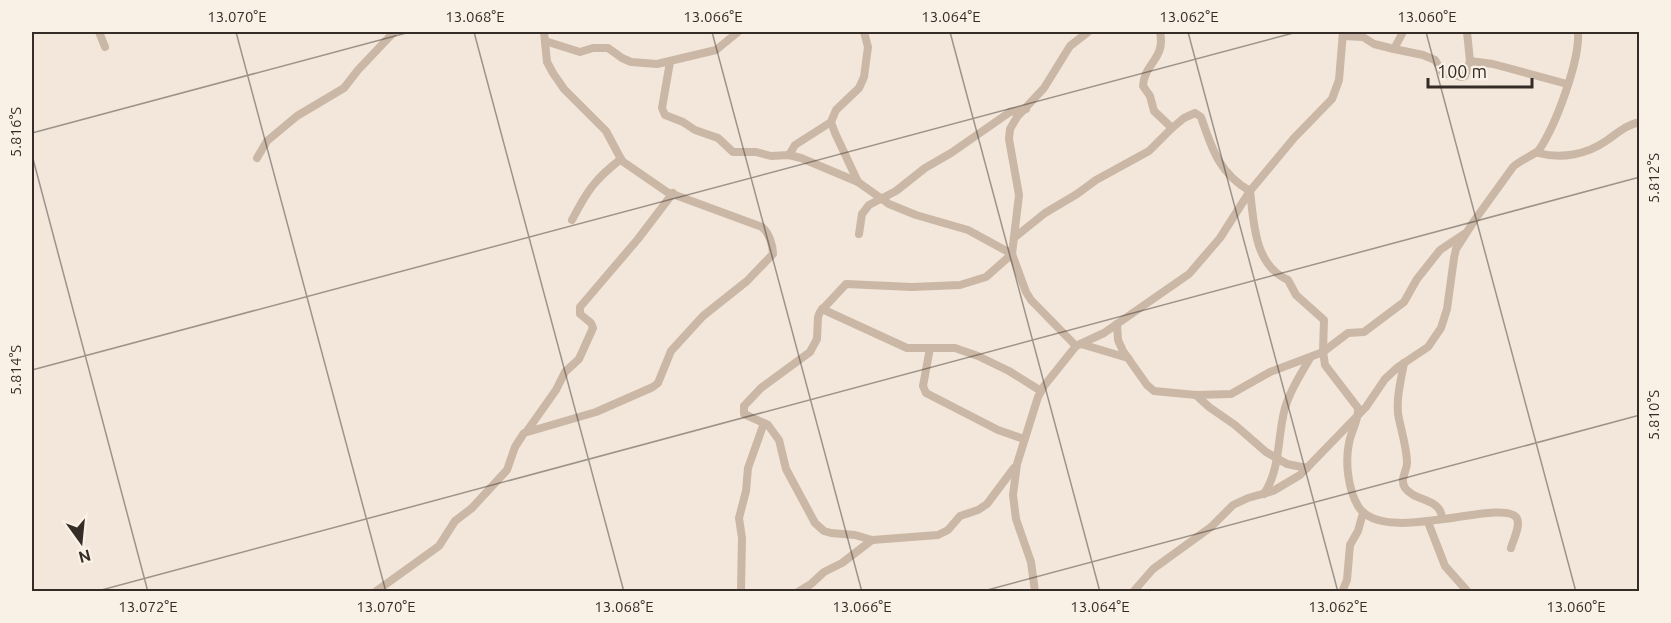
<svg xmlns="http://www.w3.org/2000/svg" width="1671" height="623" font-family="Ubuntu,sans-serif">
	<rect width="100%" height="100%" fill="#f2e7da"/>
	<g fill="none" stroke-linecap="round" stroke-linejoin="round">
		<g stroke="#cbb7a5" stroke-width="8">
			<path d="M 99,32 L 105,47"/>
			<path d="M 864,32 L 868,47 L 864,77 L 859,88 L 836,110 L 831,122 L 835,133 L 858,182 L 889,204 L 916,215 L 968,230 L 1012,254 L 986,277 L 960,285 L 912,287 L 846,284 L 820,312 L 818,317 L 817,339 L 810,352 L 761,388 L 744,406 L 744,414 L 768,425 L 779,440 L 786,469 L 815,523 L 824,531 L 831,533 L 855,535 L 872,540"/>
			<path d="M 1160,32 C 1166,59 1144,63 1143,86 L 1150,96 L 1154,111 L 1172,128"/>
			<path d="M 1467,32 L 1470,61 L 1493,64 L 1567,84"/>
			<path d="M 1343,36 L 1363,37 L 1374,44 L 1394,49 L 1403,32"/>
			<path d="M 545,41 L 580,52 L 593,48 L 608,48 L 622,58 L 631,62 L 657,64 L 716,50 L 738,32"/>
			<path d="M 1394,49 L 1423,55 L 1435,60 L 1443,73 L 1462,77 L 1465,76 L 1470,61"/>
			<path d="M 670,62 L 662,108 L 665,115 L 683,122 L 695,130 L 718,138 L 733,152 L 756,152 L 771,156 L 789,155 L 801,158 L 858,182"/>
			<path d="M 1538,153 C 1561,159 1586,155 1606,141 C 1618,133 1625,125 1640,122"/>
			<path d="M 789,155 L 795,145 L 831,122"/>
			<path d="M 257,158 L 267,141 L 297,116 L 344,88 L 358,70 L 394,32"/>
			<path d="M 572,220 C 587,191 595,179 621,159"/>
			<path d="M 859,234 L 862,214 L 869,205 L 896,191 L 925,168 L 951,153 L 1010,112 L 1026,109"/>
			<path d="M 1014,238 L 1045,213 L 1077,194 L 1096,180 L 1149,151 L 1172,128 L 1184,118 L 1195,113 L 1201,117 C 1212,149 1219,173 1250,191 C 1254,223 1254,265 1288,280 L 1296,295 L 1324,320 L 1323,352 L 1325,365 L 1358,408 C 1359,420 1351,431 1349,443 C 1345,462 1348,489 1358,506 C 1382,547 1499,498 1516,517 C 1522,524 1513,540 1511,548"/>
			<path d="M 822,309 L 907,348 L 955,348 L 978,356 L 1009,371 L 1041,391"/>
			<path d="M 1117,324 L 1118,340 L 1123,351 L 1147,385 L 1154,391 L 1196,395 L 1231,394 L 1270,372 L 1323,352 L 1348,333 L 1364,332 L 1404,302 L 1417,279 L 1440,250 L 1464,234"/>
			<path d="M 1081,344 L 1128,358"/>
			<path d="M 1076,346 L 1031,300 L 1026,292 L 1012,254 L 1019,195 L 1009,139 L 1010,129 L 1017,117 L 1044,88 L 1070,46 L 1088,32"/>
			<path d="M 930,348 L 923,386 L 926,393 L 998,430 L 1024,439"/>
			<path d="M 1404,363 C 1401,380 1395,402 1399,419 C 1402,433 1406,446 1407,461 C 1408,470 1399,479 1405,488 C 1415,502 1442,498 1442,519"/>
			<path d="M 1196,395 L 1209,407 L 1235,425 L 1266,452 L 1287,464 L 1307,468"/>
			<path d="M 527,431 L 556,390 L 565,372 L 579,359 L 593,328 L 591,323 L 580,314 L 580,307 L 638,239 L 673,193"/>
			<path d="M 1264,494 C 1281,468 1277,437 1285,408 C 1290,390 1301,374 1310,358"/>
			<path d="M 1428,522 L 1445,566 L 1468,592"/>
			<path d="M 375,592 L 439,546 L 455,521 L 472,508 L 507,470 L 515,447 L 524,433 L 596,412 L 653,387 L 658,383 L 671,351 L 703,316 L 747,281 L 773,254 C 773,245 769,233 762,227 L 667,192 L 622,161 L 606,131 L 564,89 L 553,73 L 547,62 L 544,32"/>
			<path d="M 741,592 L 742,538 L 739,518 L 746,491 L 748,468 L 764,423"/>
			<path d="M 798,592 L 811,584 L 824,572 L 842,563 L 872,540 L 938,535 L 948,530 L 960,516 L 978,510 L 987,504 L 1014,468"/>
			<path d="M 1035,592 L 1031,562 L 1016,519 L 1013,495 L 1017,464 L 1038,397 L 1044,386 L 1076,346 L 1104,333 L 1189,274 L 1220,238 L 1250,191 L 1294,138 L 1332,99 L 1339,80 L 1343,32"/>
			<path d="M 1133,592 L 1153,569 L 1211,527 L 1233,505 L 1248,498 L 1273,491 L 1300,475 L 1366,407 L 1385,379 L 1398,367 L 1428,347 L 1441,328 L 1447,309 L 1454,258 L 1456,249 L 1474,221 L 1513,167 C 1520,160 1536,154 1539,150 C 1556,125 1580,60 1578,32"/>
			<path d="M 1342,592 L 1347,580 L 1350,545 L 1358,531 L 1363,513"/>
		</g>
	</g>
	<path fill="none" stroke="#362c27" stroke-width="1.5" stroke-opacity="0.45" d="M 236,32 L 386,592M 474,32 L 624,592M 712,32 L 862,592M 950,32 L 1100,592M 1188,32 L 1338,592M 1426,32 L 1576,592M 32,133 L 410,32M 32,155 L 148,592M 32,370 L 1297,32M 94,592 L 1640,177M 980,592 L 1640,415"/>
	<rect width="1671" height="623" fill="none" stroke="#faf1e6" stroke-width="66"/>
	<g transform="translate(81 542) rotate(165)" stroke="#faf1e6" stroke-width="4.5" paint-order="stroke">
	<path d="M0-4.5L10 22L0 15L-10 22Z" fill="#362c27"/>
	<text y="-9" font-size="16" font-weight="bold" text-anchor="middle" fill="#362c27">N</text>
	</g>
	<path d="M1428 78v9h104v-9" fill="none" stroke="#362c27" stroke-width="3"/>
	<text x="1437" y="78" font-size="18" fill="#362c27" stroke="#faf1e6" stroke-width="4.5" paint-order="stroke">100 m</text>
	<rect x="33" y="33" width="1605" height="557" fill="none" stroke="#362c27" stroke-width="2"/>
	<g font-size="15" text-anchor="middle" fill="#362c27">
		<text x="237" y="22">13.070°E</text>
		<text x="475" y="22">13.068°E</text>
		<text x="713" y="22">13.066°E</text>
		<text x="951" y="22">13.064°E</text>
		<text x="1189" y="22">13.062°E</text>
		<text x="1427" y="22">13.060°E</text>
		<text transform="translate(16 132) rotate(-90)" y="5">5.816°S</text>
		<text transform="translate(1654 178) rotate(-90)" y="5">5.812°S</text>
		<text transform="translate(16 370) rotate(-90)" y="5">5.814°S</text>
		<text transform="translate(1654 415) rotate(-90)" y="5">5.810°S</text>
		<text x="148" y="612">13.072°E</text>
		<text x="386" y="612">13.070°E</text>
		<text x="624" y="612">13.068°E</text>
		<text x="862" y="612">13.066°E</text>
		<text x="1100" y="612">13.064°E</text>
		<text x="1338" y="612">13.062°E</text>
		<text x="1576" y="612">13.060°E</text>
	</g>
</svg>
